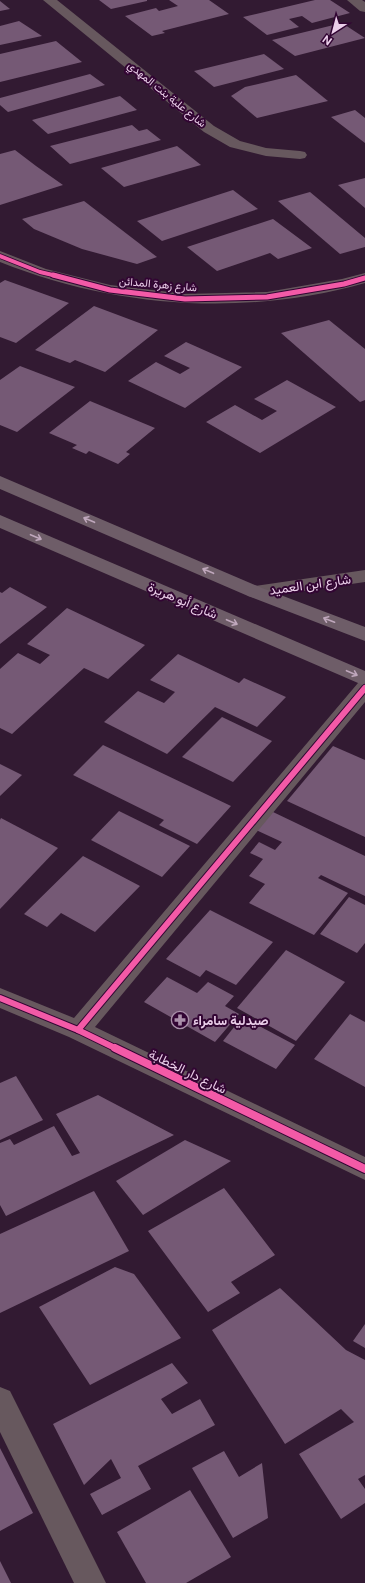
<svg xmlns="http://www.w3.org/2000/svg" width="365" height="1583" font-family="'Public Sans',Vazirmatn,sans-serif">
	<rect width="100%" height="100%" fill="#321a32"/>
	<g fill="#755975">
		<path d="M 99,0 L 147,0 L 147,1 L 111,9 Z"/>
		<path d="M 169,0 L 209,0 L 229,14 L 162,31 L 165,33 L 152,36 L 125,16 L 156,8 L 159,11 L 178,6 Z"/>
		<path d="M 315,0 L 330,0 L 350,13 L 312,23 L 302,16 L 289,19 L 299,27 L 267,35 L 243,17 Z"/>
		<path d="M 0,1 L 10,9 L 0,11 Z"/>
		<path d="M 19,21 L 42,36 L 0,45 L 0,26 Z"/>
		<path d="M 342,23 L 365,38 L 295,56 L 272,40 Z"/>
		<path d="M 56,41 L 82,62 L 0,82 L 0,54 Z"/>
		<path d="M 264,54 L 284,69 L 214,87 L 194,71 Z"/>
		<path d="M 90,74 L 105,85 L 8,112 L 0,105 L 0,98 Z"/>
		<path d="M 296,75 L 328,101 L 257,118 L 231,96 L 245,87 Z"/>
		<path d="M 120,96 L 137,110 L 48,134 L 32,120 Z"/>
		<path d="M 355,110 L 365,118 L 365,143 L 331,117 Z"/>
		<path d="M 132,125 L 139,131 L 147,129 L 161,140 L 70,164 L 50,146 Z"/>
		<path d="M 177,146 L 201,165 L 124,187 L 101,168 Z"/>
		<path d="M 15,150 L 36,166 L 63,185 L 0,205 L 0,154 Z"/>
		<path d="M 365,178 L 365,208 L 338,185 Z"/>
		<path d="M 233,190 L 258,209 L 162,241 L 137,221 Z"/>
		<path d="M 310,192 L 365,238 L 365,247 L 340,254 L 278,201 Z"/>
		<path d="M 84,201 L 157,257 L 137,264 L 82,249 L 34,229 L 22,219 Z"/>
		<path d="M 273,219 L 312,248 L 278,259 L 270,253 L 217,271 L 187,247 Z"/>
		<path d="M 5,280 L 69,303 L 16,343 L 0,337 L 0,283 Z"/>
		<path d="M 94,306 L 158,330 L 105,372 L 75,360 L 70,363 L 35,350 Z"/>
		<path d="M 329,320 L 365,349 L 365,400 L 360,402 L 281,333 Z"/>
		<path d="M 186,342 L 242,367 L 185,408 L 128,381 L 156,362 L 180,374 L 190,368 L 164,356 Z"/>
		<path d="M 20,366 L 75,387 L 17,432 L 0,425 L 0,380 Z"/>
		<path d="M 287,380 L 336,407 L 260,453 L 206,422 L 235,405 L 262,420 L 277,411 L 254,399 Z"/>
		<path d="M 90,401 L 155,428 L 126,452 L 130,454 L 118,464 L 89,451 L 86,454 L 72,448 L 77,445 L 49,433 Z"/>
		<path d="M 10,587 L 47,607 L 0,644 L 0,592 L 2,593 Z"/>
		<path d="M 67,608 L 145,645 L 108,679 L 84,668 L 12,734 L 0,728 L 0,669 L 18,653 L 40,664 L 50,655 L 27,644 Z"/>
		<path d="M 178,654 L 239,683 L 244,678 L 286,697 L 257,727 L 215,707 L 167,754 L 104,722 L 138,691 L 164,703 L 175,692 L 150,680 Z"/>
		<path d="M 222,717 L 272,741 L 233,782 L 182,757 Z"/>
		<path d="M 103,745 L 231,806 L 197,844 L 159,825 L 164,820 L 73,775 Z"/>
		<path d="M 333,746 L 365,760 L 365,837 L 287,801 Z"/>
		<path d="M 0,764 L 22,775 L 0,796 Z"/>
		<path d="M 119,811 L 190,846 L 162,877 L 91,840 Z"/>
		<path d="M 273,812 L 365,856 L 365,896 L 321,875 L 318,878 L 348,893 L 314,935 L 249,903 L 265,884 L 249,876 L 263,859 L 250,853 L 259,842 L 275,850 L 282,842 L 256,830 Z"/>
		<path d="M 1,818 L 58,848 L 0,909 L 0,820 Z"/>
		<path d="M 83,856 L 140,886 L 95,932 L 61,913 L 47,927 L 24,914 Z"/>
		<path d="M 349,897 L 365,905 L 365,943 L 357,953 L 320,934 Z"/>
		<path d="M 210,910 L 273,942 L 236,985 L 206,970 L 200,977 L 166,959 Z"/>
		<path d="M 286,950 L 345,982 L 296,1041 L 237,1008 Z"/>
		<path d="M 167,977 L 197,993 L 208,982 L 234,996 L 225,1006 L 239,1014 L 215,1042 L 144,1002 Z"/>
		<path d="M 350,1014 L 365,1022 L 365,1087 L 314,1059 Z"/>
		<path d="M 242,1017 L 295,1045 L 276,1069 L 223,1041 Z"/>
		<path d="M 16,1076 L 43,1120 L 0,1140 L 0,1083 Z"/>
		<path d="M 98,1095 L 174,1135 L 6,1216 L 0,1205 L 0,1143 L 10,1139 L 14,1145 L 54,1126 L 72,1156 L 80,1153 L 56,1114 Z"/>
		<path d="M 185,1140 L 231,1161 L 143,1215 L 116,1181 Z"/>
		<path d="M 224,1188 L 275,1255 L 231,1282 L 240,1293 L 208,1312 L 148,1231 Z"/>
		<path d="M 94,1191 L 129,1251 L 0,1313 L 0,1234 Z"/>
		<path d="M 115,1267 L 134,1274 L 181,1338 L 90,1385 L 39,1307 Z"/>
		<path d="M 280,1288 L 346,1350 L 365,1360 L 365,1475 L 358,1479 L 365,1489 L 365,1503 L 341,1519 L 299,1454 L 354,1422 L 341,1409 L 285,1444 L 212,1330 Z"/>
		<path d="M 365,1324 L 365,1348 L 353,1341 Z"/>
		<path d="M 172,1363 L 188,1383 L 161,1399 L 172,1414 L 200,1399 L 215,1425 L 138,1466 L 151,1489 L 102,1515 L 90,1494 L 121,1478 L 111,1459 L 84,1485 L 53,1424 Z"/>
		<path d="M 0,1448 L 33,1513 L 0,1531 Z"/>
		<path d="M 224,1451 L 239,1477 L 262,1463 L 268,1518 L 233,1538 L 192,1468 Z"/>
		<path d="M 190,1490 L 231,1557 L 186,1583 L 146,1583 L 117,1532 Z"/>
		<path d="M 0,1561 L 11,1583 L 0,1583 Z"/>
	</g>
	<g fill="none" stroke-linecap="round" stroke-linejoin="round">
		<g fill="#67585e" fill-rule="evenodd">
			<path d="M 43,0 L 57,0 L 214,126 L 240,141 L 266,148 L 300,151 L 305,152 L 307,155 L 305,158 L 300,159 L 266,156 L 230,147 L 204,132 Z"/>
			<path d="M 347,0 L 362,0 L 365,2 L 365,12 L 360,11 Z"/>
			<path d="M 0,251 L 46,269 L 110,285 L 185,294 L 267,292 L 342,279 L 365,273 L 365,283 C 245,317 115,308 0,262 Z"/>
			<path d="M 365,570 L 365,582 L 255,598 L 248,596 L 245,592 L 248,588 L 255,586 Z"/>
			<path d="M 365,681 L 365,702 L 95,1027 L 365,1157 L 365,1180 L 69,1037 L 0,1008 L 0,988 L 74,1018 L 358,683 Z"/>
			<path d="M 0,1387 L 10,1391 L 106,1583 L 74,1583 L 0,1432 Z"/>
		</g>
		<g fill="#6e5d68" fill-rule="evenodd">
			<path d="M 0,476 L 262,588 L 365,627 L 365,641 L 248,596 L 0,489 Z"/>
			<path d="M 0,515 L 365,671 L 365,686 L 0,528 Z"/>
		</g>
		<defs>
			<path id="cycleway-far3" d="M 0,256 L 40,272 L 57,276"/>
			<path id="cycleway-far2" d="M 53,275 L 110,290 L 185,299 L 267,297 L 344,284 L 365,278"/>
			<g id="cycleway-far1">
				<path d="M 0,998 L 78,1030 L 117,1049"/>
				<path d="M 78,1030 L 365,688"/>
			</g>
			<path id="cycleway" d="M 115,1048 L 365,1169"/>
		</defs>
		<use href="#cycleway-far3" stroke="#320533" stroke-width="5.5"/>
		<use href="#cycleway-far2" stroke="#320533" stroke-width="7"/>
		<use href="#cycleway-far1" stroke="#320533" stroke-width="8"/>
		<use href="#cycleway" stroke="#320533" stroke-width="10"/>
		<use href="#cycleway-far3" stroke="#f35aa7" stroke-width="4"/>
		<use href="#cycleway-far2" stroke="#f35aa7" stroke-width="5"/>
		<use href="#cycleway-far1" stroke="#f35aa7" stroke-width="6"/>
		<use href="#cycleway" stroke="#f35aa7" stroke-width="8"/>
	</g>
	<defs><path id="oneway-shaft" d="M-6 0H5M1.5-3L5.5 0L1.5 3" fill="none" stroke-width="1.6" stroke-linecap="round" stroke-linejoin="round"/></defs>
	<g stroke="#bfa7bc">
		<use href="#oneway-shaft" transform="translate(89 520) rotate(-157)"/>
		<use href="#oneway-shaft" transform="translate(36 537) rotate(23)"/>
		<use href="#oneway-shaft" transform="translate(208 571) rotate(-157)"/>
		<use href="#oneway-shaft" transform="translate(329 620) rotate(-159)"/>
		<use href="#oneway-shaft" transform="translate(232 622) rotate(23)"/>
		<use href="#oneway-shaft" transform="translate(352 673) rotate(23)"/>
	</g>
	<defs>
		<symbol id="pharmacy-ring" viewBox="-11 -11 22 22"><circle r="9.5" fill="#320533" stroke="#aa90aa" stroke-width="1.5"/><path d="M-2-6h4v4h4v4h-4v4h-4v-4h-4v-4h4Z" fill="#aa90aa"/></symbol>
	</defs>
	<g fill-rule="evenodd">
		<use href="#pharmacy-ring" x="170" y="1010" width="20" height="20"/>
	</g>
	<g text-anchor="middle" stroke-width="4" stroke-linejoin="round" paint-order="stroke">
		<g font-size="11" fill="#ebcfea" stroke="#320533">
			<text transform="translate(167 94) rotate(39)" y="4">شارع علية بنت المهدي</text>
			<text transform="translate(158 284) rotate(5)" y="4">شارع زهرة المدائن</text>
		</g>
		<g font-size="13" fill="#ebcfea" stroke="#320533">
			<text transform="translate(310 584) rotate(-8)" y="5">شارع ابن العميد</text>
			<text transform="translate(183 600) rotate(23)" y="5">شارع أبو هريرة</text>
			<text transform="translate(188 1071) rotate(26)" y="5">شارع دار الخطابة</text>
		</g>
		<g font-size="13" font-weight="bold" fill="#ebcfea" stroke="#320533" text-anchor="start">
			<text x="193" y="1025">صيدلية سامراء</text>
		</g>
	</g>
	<g transform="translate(333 32) rotate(216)" stroke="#320533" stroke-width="3" paint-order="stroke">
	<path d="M0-3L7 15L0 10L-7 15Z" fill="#ebcfea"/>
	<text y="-6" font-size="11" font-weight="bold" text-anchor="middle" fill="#ebcfea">N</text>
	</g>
</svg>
